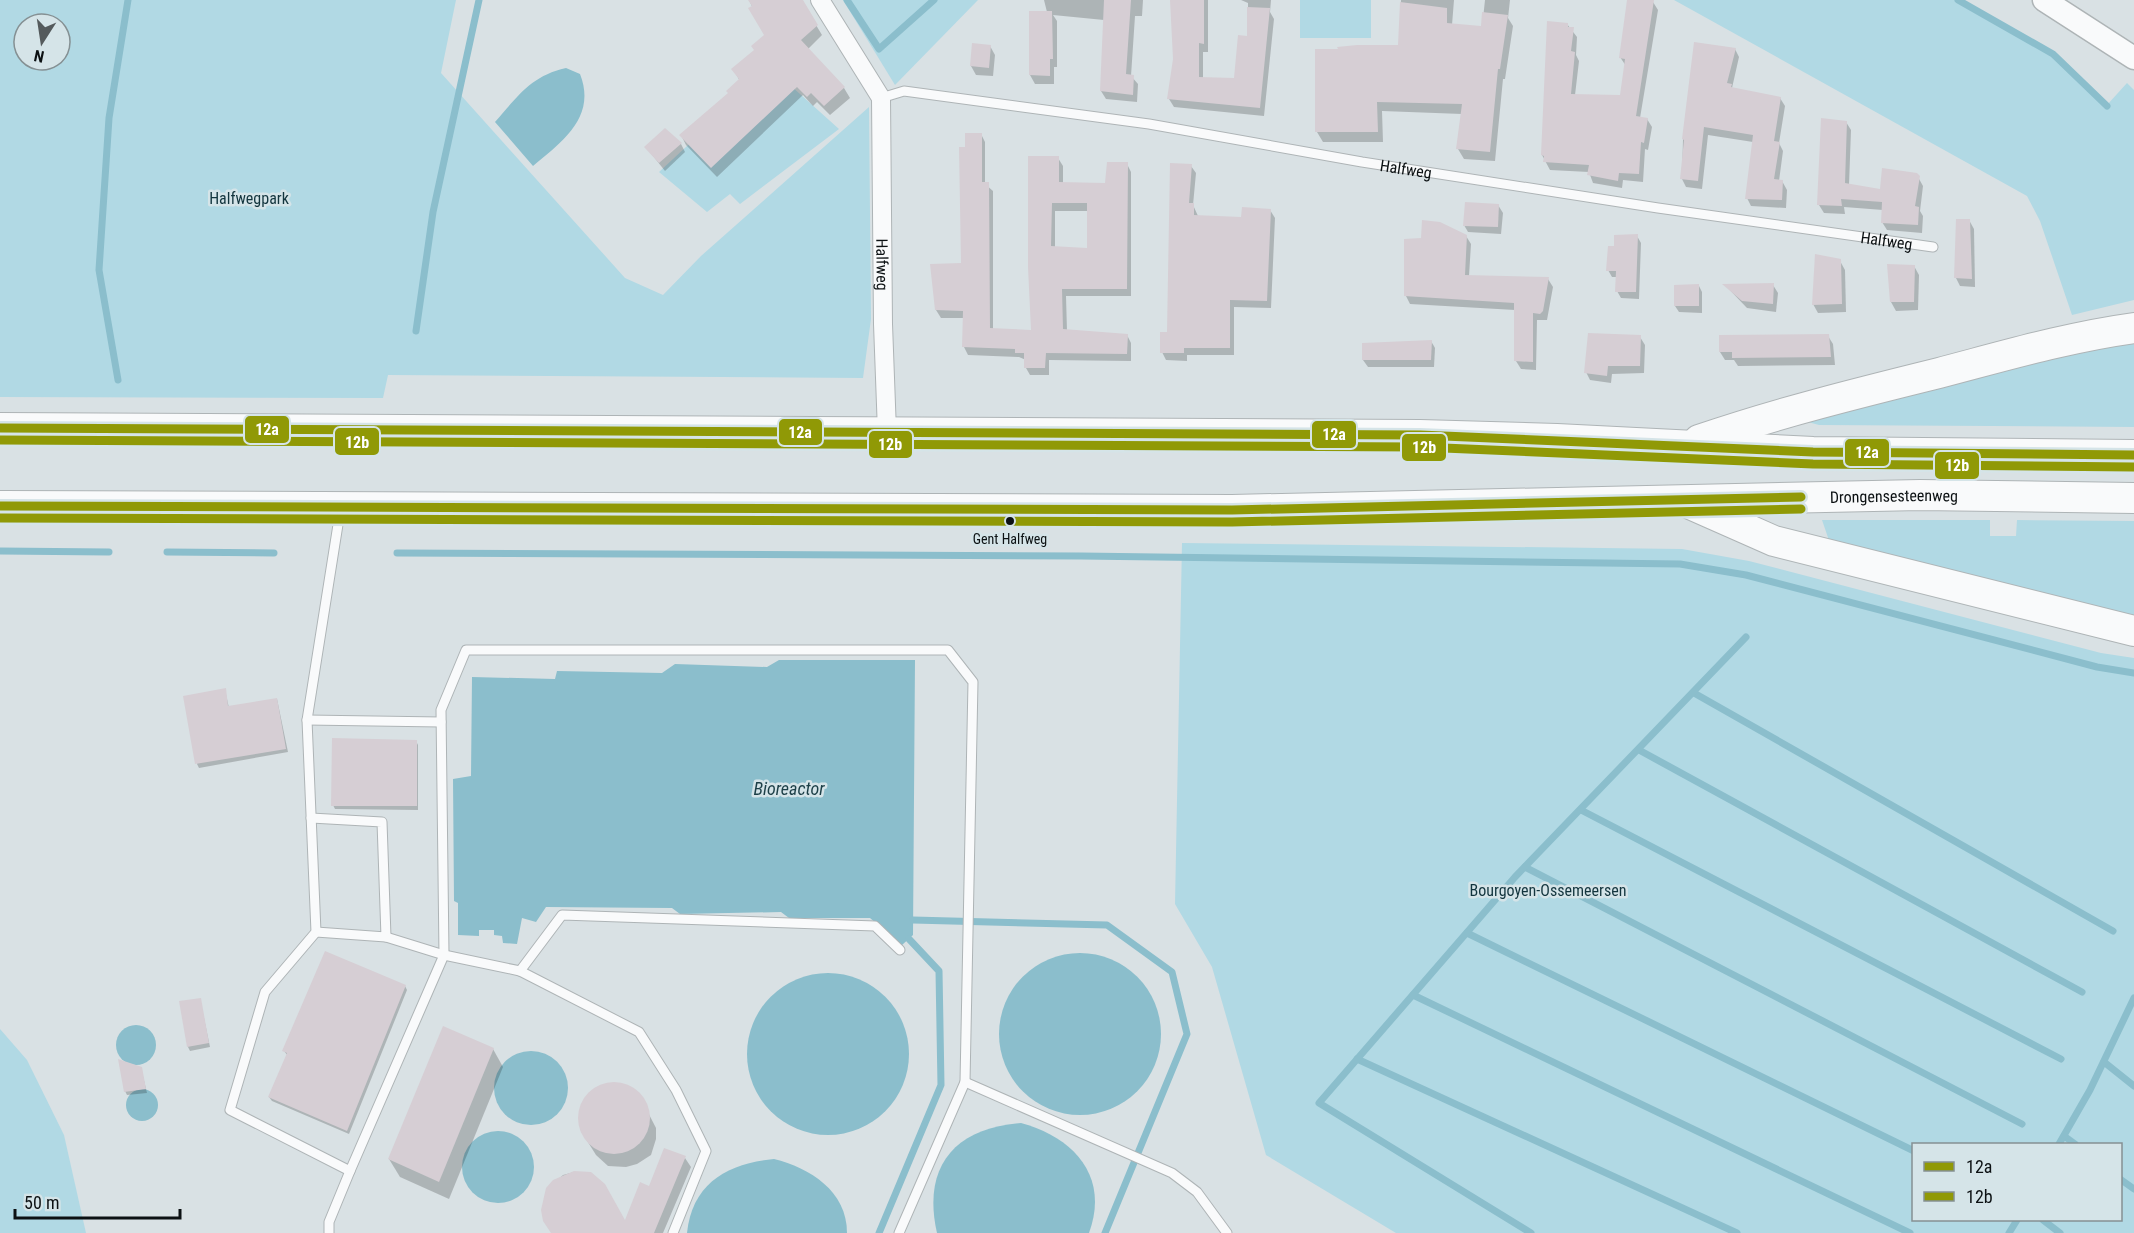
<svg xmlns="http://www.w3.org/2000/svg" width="2134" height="1233" font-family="'Roboto Condensed',sans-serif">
	<rect width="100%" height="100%" fill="#d9e1e4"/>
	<g fill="#b1d9e4" fill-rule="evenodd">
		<path d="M 0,0 L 456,0 L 441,73 L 625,278 L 663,295 L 701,256 L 869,107 L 871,319 L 863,378 L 388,375 L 383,398 L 0,397 ZM 24,24 L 60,24 L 60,60 L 24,60 Z"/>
		<path d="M 843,0 L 978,0 L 895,85 Z"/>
		<rect x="1300" y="0" width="71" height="38"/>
		<path d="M 1674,0 L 1959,0 L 2053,54 L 2107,105 L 2127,83 L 2134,90 L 2134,300 L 2072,315 L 2040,221 L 2027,196 Z"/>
		<path d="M 771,68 L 839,129 L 740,204 L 730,194 L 707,212 L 659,172 Z"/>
		<path d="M 2134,342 L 2134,427 L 1819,425 L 1808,422 L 2063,356 Z"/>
		<path d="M 1822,520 L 1990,520 L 1990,536 L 2016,536 L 2017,520 L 2134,521 L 2134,631 L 1835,558 Z"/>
		<path d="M 1182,543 L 1682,549 L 1749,561 L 2101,653 L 2134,658 L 2134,1233 L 1396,1233 L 1266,1155 L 1212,967 L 1175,904 ZM 1914,1144 L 2120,1144 L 2120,1220 L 1914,1220 Z"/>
		<path d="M 0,1029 L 27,1060 L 64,1135 L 86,1233 L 0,1233 Z"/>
	</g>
	<g fill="#8bbecc">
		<path d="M 566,68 L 580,74 C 597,117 562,142 533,166 L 495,122 C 519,95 531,76 566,68 Z"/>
		<path d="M 779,660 L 915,660 L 913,935 L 902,945 L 870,918 L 789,918 L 781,912 L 680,914 L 672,908 L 546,907 L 536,922 L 522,918 L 517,944 L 503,943 L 502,936 L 494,935 L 494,930 L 479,930 L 479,936 L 458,935 L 458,903 L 454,901 L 453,779 L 471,776 L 472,677 L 555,679 L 557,671 L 662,673 L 675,664 L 767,667 Z"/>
		<circle cx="1080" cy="1034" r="81"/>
		<circle cx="828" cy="1054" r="81"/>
		<circle cx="136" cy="1045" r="20"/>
		<circle cx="531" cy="1088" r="37"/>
		<circle cx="142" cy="1105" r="16"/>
		<path d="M 1021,1123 C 1073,1137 1110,1176 1089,1233 L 937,1233 C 922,1167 954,1128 1021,1123 Z"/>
		<circle cx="498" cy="1167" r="36"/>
		<path d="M 774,1159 C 810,1168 847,1191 847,1233 L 687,1233 C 692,1183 728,1163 774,1159 Z"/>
	</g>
	<g fill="#0003" fill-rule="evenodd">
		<path d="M 749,0 L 801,0 L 822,35 L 808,49 L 844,88 L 850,98 L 830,115 L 817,102 L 813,106 L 803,95 L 717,177 L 686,145 L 681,135 L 729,94 L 740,81 L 733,69 L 755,51 L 766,36 Z"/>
		<path d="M 1044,0 L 1143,0 L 1142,16 L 1135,16 L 1131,76 L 1138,84 L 1137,102 L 1106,99 L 1101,91 L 1104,20 L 1053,15 L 1057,21 L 1057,67 L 1054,67 L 1054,84 L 1035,84 L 1030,75 L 1047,12 Z"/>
		<path d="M 1172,0 L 1208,0 L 1208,52 L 1203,52 L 1203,79 L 1235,79 L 1248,38 L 1248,3 L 1241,0 L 1271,0 L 1270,12 L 1274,19 L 1264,116 L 1174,107 L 1169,99 L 1174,59 Z"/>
		<path d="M 1401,0 L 1454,0 L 1452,25 L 1482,28 L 1485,0 L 1510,0 L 1508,18 L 1513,26 L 1505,79 L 1503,79 L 1495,161 L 1464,159 L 1458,149 L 1462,114 L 1382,111 L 1383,142 L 1323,142 L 1317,132 L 1316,51 L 1399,47 Z"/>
		<path d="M 1629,0 L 1653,2 L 1658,10 L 1640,118 L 1647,119 L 1652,127 L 1648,150 L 1645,149 L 1643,182 L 1623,180 L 1622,188 L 1593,183 L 1589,172 L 1550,170 L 1542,155 L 1567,24 L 1577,37 L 1576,55 L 1579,61 L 1575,95 L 1621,96 L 1626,66 L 1620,57 Z"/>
		<path d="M 974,44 L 990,46 L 995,55 L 993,76 L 976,75 L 971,66 Z"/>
		<path d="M 1735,49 L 1739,57 L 1732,88 L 1780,98 L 1785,106 L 1779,143 L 1783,151 L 1779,181 L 1782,181 L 1787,190 L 1786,208 L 1751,206 L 1747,198 L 1753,142 L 1708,135 L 1702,189 L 1686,187 L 1682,179 L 1683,139 Z"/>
		<path d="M 1846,122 L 1851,130 L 1849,185 L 1881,191 L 1918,177 L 1923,186 L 1920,211 L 1923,216 L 1922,233 L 1887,230 L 1882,222 L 1883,210 L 1844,207 L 1845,214 L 1824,213 L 1819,205 Z"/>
		<path d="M 981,134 L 985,142 L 985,184 L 993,191 L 993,330 L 1032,331 L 1058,158 L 1063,166 L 1063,183 L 1107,184 L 1127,164 L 1131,172 L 1131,296 L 1066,296 L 1067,331 L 1127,335 L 1131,343 L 1131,361 L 1049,360 L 1049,375 L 1030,375 L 1026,368 L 1026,360 L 1019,357 L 968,355 L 964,347 L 964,318 L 941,318 L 936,310 L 963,264 L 966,148 ZM 1055,211 L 1089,211 L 1089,249 L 1055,248 Z"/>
		<path d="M 681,144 L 685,152 L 665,171 L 646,147 Z"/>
		<path d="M 1191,166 L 1196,173 L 1193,205 L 1198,216 L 1242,218 L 1270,210 L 1275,218 L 1271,308 L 1234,307 L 1234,355 L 1187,355 L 1187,361 L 1166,360 L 1162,352 L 1168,333 Z"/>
		<path d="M 1498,205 L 1503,213 L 1501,234 L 1468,232 L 1464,225 Z"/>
		<path d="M 1969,220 L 1974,229 L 1975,287 L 1960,286 L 1956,278 Z"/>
		<path d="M 1466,236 L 1471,244 L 1469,276 L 1548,279 L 1553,287 L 1547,320 L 1537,320 L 1536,370 L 1521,369 L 1516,361 L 1515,310 L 1410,304 L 1406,296 Z"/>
		<path d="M 1637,236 L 1641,243 L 1639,299 L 1621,298 L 1617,291 L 1617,277 L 1612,277 L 1608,270 L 1616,247 Z"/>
		<path d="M 1840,261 L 1845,270 L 1846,312 L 1818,313 L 1813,304 Z"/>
		<path d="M 1914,266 L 1919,275 L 1918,310 L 1896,311 L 1891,302 Z"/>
		<path d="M 1725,285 L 1773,285 L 1778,293 L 1776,312 L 1747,308 Z"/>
		<path d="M 1699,286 L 1702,292 L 1702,313 L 1679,312 L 1675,306 Z"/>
		<path d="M 1828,336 L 1833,344 L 1835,365 L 1738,366 L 1734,360 L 1725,360 L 1720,352 Z"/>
		<path d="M 1640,337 L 1645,345 L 1644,373 L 1612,374 L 1611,383 L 1590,380 L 1586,372 Z"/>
		<path d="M 1431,341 L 1435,348 L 1434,367 L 1368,367 L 1363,360 Z"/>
		<path d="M 225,690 L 229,708 L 277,699 L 288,752 L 199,768 L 197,764 Z"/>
		<path d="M 416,741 L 418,745 L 418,810 L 335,809 L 333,805 Z"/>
		<path d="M 405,986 L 407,990 L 349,1134 L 272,1101 L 269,1097 L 288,1056 L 284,1051 Z"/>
		<path d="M 200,999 L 210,1047 L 190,1051 L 188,1047 Z"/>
		<path d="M 493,1049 L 503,1067 L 449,1199 L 400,1177 L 389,1159 Z"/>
		<path d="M 141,1068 L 147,1093 L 127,1095 L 125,1091 Z"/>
		<path d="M 616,1083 L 638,1093 L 656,1128 L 656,1139 L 651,1155 L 637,1164 L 626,1167 L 608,1166 L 596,1155 L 581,1131 L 579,1119 L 586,1097 L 594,1089 L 605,1084 Z"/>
		<path d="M 685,1158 L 691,1167 L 663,1233 L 552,1233 L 547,1189 L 563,1175 L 574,1172 L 625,1223 L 649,1188 Z"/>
	</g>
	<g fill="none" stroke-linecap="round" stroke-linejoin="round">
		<g stroke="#8bbecc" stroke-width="7">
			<path d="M 847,0 L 879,49 L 934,0"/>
			<path d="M 1958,0 L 2053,54 L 2107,106"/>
			<path d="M 416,331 L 433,212 L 479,0"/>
			<path d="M 118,380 L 99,270 L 109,118 L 128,0"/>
			<path d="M 0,551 L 109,552"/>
			<path d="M 167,552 L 274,553"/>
			<path d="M 397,553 L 1081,556 L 1680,564 L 1746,575 L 2097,667 L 2134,673"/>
			<path d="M 1694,693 L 2113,931"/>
			<path d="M 1639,750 L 2082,992"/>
			<path d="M 1581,810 L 2061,1059"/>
			<path d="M 1525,867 L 2022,1124"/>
			<path d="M 913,920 L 1107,925 L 1172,972 L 1187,1034 L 1105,1233"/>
			<path d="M 1467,933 L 1914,1151"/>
			<path d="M 1413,995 L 1910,1233"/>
			<path d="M 1357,1059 L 1737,1233"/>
			<path d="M 2104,1062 L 2134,1086"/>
			<path d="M 2064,1136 L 2075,1144"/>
			<path d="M 2059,1144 L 2090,1090 L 2134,998"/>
			<path d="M 2120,1179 L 2134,1189"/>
			<path d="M 2043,1220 L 2060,1233"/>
			<path d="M 879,1233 L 941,1085 L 939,971 L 909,939"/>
			<path d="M 1531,1233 L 1319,1103 L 1515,877 L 1746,637"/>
			<path d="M 2009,1233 L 2017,1220"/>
		</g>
	</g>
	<g fill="#d6ced4" fill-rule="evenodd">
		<path d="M 748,0 L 803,0 L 818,25 L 801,40 L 845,87 L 824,106 L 811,93 L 807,97 L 797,87 L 711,168 L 679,135 L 728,93 L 726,91 L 739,79 L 731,69 L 754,50 L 751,46 L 764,35 L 748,8 L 752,6 Z"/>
		<path d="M 1104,0 L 1131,0 L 1126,74 L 1134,75 L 1133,95 L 1100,91 Z"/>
		<path d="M 1170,0 L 1204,0 L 1204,44 L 1199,43 L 1199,77 L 1234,78 L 1238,35 L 1247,36 L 1247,7 L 1270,8 L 1260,108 L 1167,99 L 1173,59 Z"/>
		<path d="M 1627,0 L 1654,0 L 1636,116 L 1648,118 L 1644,143 L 1641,142 L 1639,174 L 1619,173 L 1618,181 L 1587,175 L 1589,165 L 1543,162 L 1544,156 L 1541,155 L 1547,21 L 1568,23 L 1568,27 L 1574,27 L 1571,51 L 1575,52 L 1571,94 L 1620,95 L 1625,59 L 1619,58 Z"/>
		<path d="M 1400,2 L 1447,8 L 1447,23 L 1481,26 L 1482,12 L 1508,15 L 1500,69 L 1498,69 L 1490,152 L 1456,149 L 1462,104 L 1377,102 L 1378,132 L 1315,132 L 1315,49 L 1338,49 L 1337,47 L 1357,45 L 1398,45 Z"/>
		<path d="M 1029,11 L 1052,11 L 1053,59 L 1050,59 L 1050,76 L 1029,75 Z"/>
		<path d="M 1694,42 L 1736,48 L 1727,83 L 1732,84 L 1731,87 L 1781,97 L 1774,141 L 1780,142 L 1774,179 L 1783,180 L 1782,200 L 1745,199 L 1753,135 L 1704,127 L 1698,181 L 1680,179 L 1684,140 L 1682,139 Z"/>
		<path d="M 972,43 L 991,45 L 989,68 L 970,66 Z"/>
		<path d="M 1821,118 L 1847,121 L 1845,183 L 1880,189 L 1882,168 L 1917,173 L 1920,176 L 1915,206 L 1919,207 L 1918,225 L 1881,223 L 1882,202 L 1841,199 L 1842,206 L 1817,205 Z"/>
		<path d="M 665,128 L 682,143 L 659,163 L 644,147 Z"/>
		<path d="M 965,133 L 982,133 L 982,182 L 989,182 L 990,328 L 1031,330 L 1028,267 L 1028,156 L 1059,156 L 1059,182 L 1105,183 L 1107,162 L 1128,162 L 1127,289 L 1062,289 L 1063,329 L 1128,334 L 1127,354 L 1046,353 L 1045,368 L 1024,368 L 1024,353 L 1015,353 L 1015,349 L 962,347 L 963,311 L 935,310 L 930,264 L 961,263 L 959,147 L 965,147 ZM 1052,203 L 1087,203 L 1087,248 L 1051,246 Z"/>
		<path d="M 1170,163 L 1192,164 L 1189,203 L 1194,203 L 1194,215 L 1241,217 L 1242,207 L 1271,209 L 1267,301 L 1230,300 L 1230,348 L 1184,348 L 1184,353 L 1160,353 L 1160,332 L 1167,332 Z"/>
		<path d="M 1465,202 L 1499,204 L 1498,227 L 1463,226 Z"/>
		<path d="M 1956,219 L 1970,219 L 1972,279 L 1954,278 Z"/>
		<path d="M 1422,220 L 1440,222 L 1467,235 L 1465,275 L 1549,277 L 1543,311 L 1540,314 L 1533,313 L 1533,362 L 1514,361 L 1514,303 L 1404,296 L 1404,239 L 1421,238 Z"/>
		<path d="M 1638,234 L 1636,292 L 1615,292 L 1616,271 L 1606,271 L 1608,246 L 1614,246 L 1614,235 Z"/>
		<path d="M 1815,254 L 1841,259 L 1842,304 L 1812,305 Z"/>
		<path d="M 1887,264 L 1915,265 L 1914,302 L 1890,302 Z"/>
		<path d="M 1774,283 L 1773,304 L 1742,301 L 1722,284 Z"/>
		<path d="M 1699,284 L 1699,306 L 1674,306 L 1674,285 Z"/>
		<path d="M 1588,333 L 1641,335 L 1640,366 L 1608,366 L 1607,376 L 1584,373 Z"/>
		<path d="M 1829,334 L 1831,357 L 1732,358 L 1732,352 L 1719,352 L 1719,335 Z"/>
		<path d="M 1432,340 L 1431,360 L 1362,360 L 1362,343 Z"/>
		<path d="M 226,688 L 228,706 L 277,698 L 286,749 L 195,764 L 183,696 Z"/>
		<path d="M 332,738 L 417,740 L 417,806 L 331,806 Z"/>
		<path d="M 325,951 L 406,985 L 347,1131 L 268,1097 L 287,1053 L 282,1051 Z"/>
		<path d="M 201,998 L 209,1043 L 187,1047 L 179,1001 Z"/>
		<path d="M 443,1026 L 494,1048 L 439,1182 L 388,1159 Z"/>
		<path d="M 118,1059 L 142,1067 L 146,1089 L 124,1092 Z"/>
		<circle cx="614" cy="1118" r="36"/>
		<path d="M 664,1148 L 686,1156 L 654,1233 L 551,1233 L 543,1221 L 541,1210 L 546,1188 L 553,1180 L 574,1171 L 591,1172 L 605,1184 L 625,1220 L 640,1182 L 649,1186 Z"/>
	</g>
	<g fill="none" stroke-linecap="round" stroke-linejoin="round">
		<defs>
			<g id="service">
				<path id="s1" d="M 881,98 L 904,91 L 1149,124 L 1362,162 L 1658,208 L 1933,247"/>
				<path d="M 340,512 L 307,720 L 316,932 L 265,992 L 230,1110 L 350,1171"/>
				<path d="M 307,720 L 441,722"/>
				<path d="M 311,818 L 382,822 L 386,937 L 316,932"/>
				<path d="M 386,937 L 444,955 L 520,971 L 562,915 L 875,926 L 900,950"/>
				<path d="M 520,971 L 639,1032 L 676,1090 L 706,1151 L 673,1233"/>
				<path d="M 965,1082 L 1172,1173 L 1197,1192 L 1227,1233"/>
				<path d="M 329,1233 L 329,1222 L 350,1171 L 444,955 L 441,710 L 466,650 L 948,650 L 973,682 L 965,1082 L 899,1233"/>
			</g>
			<g id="minor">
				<path id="s2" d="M 820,0 L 881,98 L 883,324 L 887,432"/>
			</g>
			<path id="tertiary" d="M 2044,0 L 2134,58"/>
			<g id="trunk">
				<path d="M 0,428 L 1420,435 L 1557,439 L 1813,452 L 2134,455"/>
				<path d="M 1699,440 C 1778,413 1858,393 1939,373 C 2004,356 2068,337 2134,328"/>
				<path d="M 1688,503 L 1774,541 L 2134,631"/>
				<path id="s3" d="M 0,506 L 1232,510 L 1920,495 L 2134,498"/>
			</g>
		</defs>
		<use href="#service" stroke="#aeb4b6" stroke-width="11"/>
		<use href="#minor" stroke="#aeb4b6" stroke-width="20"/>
		<use href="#tertiary" stroke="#aeb4b6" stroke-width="25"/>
		<use href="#trunk" stroke="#aeb4b6" stroke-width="32"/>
		<use href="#service" stroke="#f9fafb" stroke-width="9"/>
		<use href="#minor" stroke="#f9fafb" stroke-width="18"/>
		<use href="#tertiary" stroke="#f9fafb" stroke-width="22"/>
		<use href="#trunk" stroke="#f9fafb" stroke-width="30"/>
		<defs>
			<g id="bus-1">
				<path d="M 0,428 L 1420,435 L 1813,452 L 2134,455"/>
				<path d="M 0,506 L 1232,510 L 1801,497"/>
			</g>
			<g id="bus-2">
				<path d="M 0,440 L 1420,447 L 1813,464 L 2134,467"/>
				<path d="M 0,518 L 1232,522 L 1801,509"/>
			</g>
		</defs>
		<use href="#bus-1" stroke="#d5e4e8" stroke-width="14"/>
		<use href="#bus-2" stroke="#d5e4e8" stroke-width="14"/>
		<use href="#bus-1" stroke="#909906" stroke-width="9"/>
		<use href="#bus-2" stroke="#909906" stroke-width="9"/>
	</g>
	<circle fill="#0c1113" stroke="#d5e4e8" stroke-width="2" cx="1010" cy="521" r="5"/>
	<g text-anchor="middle" stroke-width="5" stroke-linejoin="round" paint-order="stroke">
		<g font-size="14" fill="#0c1113" stroke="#d5e4e8">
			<text x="1010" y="544">Gent Halfweg</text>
		</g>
		<g font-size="16" fill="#0c1113" stroke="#d5e4e8">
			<text dy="6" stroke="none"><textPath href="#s1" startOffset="532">Halfweg</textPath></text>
			<text dy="6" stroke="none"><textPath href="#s1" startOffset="1018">Halfweg</textPath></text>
			<text dy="6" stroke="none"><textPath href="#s2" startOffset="282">Halfweg</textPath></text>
			<text dy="6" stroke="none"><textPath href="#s3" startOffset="1894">Drongensesteenweg</textPath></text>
		</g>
		<g font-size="16" fill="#13353e" stroke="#d5e4e8">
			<text x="249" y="204">Halfwegpark</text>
			<text x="1548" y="896">Bourgoyen-Ossemeersen</text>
		</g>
		<g font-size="18" font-style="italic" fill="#1c3f47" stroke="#d5e4e8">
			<text x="789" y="795">Bioreactor</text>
		</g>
	</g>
	<g stroke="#d5e4e8" stroke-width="2">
		<rect x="244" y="415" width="46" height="29" rx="6" fill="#909906"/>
		<rect x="778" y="418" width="45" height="28" rx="6" fill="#909906"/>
		<rect x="1311" y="420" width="46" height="29" rx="6" fill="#909906"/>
		<rect x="334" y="427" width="46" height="29" rx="6" fill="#909906"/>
		<rect x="868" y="430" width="45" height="29" rx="6" fill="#909906"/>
		<rect x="1401" y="433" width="46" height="29" rx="6" fill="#909906"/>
		<rect x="1844" y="438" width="46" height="29" rx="6" fill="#909906"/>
		<rect x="1934" y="451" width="46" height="29" rx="6" fill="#909906"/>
	</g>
	<g font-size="16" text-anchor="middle" font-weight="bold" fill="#fff">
		<text x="267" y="435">12a</text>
		<text x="800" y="438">12a</text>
		<text x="1334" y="440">12a</text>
		<text x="357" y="448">12b</text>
		<text x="890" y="450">12b</text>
		<text x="1424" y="453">12b</text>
		<text x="1867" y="458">12a</text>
		<text x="1957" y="471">12b</text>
	</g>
	<rect x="1912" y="1143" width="210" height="78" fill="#d5e4e8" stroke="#859093" stroke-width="1.5"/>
	<rect x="1924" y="1162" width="30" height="9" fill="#909906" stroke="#859093" stroke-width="1.5"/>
	<text x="1966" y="1173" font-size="18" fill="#0c1113">12a</text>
	<rect x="1924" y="1192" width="30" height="9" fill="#909906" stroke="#859093" stroke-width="1.5"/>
	<text x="1966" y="1203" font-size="18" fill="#0c1113">12b</text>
	<g transform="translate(42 42) rotate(192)"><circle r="28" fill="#d5e4e8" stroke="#859093" stroke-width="1.5"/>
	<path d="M0-4.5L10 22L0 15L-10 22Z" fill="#545a5c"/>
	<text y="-9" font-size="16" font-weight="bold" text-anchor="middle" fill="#0c1113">N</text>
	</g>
	<path d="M15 1209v9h165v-9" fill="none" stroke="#0c1113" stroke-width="3"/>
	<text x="24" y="1209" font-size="18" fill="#0c1113" stroke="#d5e4e8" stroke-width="4.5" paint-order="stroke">50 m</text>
</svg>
